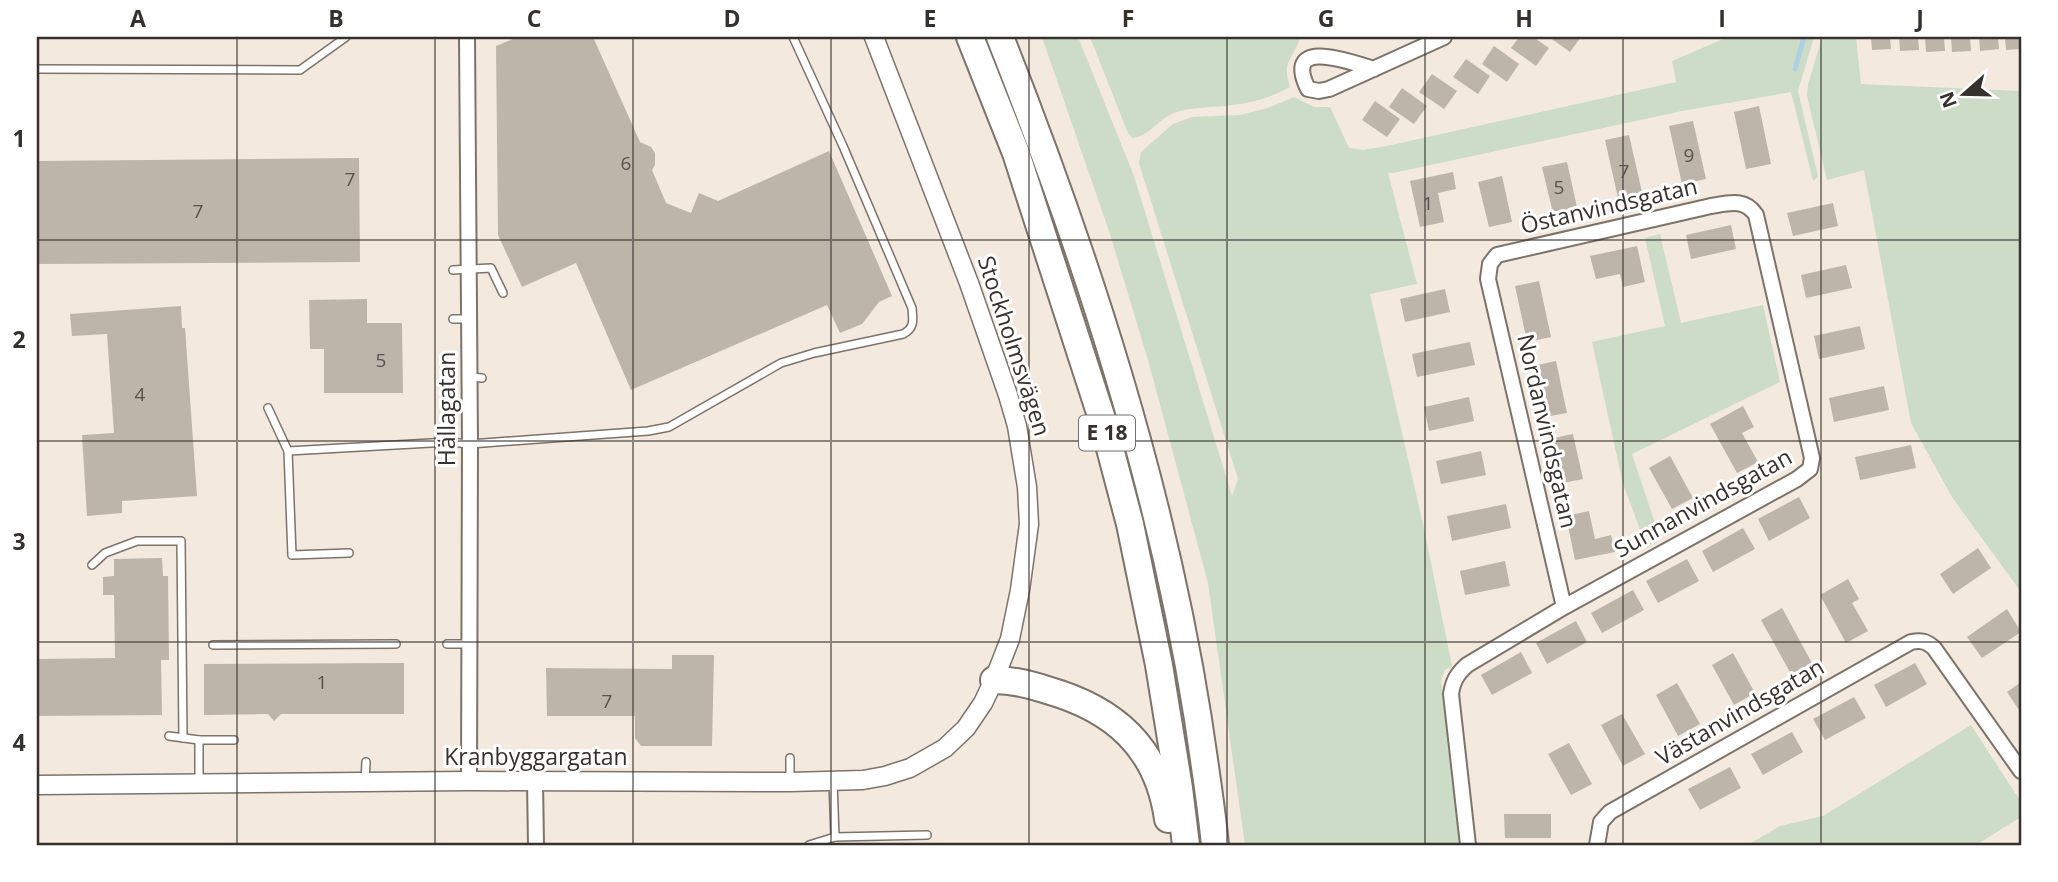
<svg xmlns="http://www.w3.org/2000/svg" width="2058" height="882" font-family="'Open Sans',sans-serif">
	<rect width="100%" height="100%" fill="#f3e9de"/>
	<g fill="#ccdcc6">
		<path d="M 1042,37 L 1078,37 L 1134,176 L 1232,496 L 1238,479 L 1139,163 L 1141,152 L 1173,124 L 1192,117 L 1240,115 L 1268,108 L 1294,97 L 1314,107 L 1330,107 L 1349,148 L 1363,150 L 1387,146 L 1676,82 L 1672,61 L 1728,37 L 1814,37 L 1798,91 L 1817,172 L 1818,177 L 1813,181 L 1791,92 L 1682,111 L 1393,173 L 1388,173 L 1417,284 L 1370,294 L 1423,524 L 1452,666 L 1445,670 L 1441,681 L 1454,778 L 1460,845 L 1245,845 L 1208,583 L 1148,360 L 1110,234 Z"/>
		<path d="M 1090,37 L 1300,37 C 1294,59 1281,60 1290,87 C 1272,97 1253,103 1233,105 C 1213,108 1192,106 1174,113 C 1158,119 1149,137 1132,138 L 1127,131 Z"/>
		<path d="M 1822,37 L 1856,37 L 1861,84 L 2021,91 L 2021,592 L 1952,497 L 1911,423 L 1864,170 L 1827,180 L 1807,96 L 1808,85 Z"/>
		<path d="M 1660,234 L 1681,323 L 1763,305 L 1780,382 L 1632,454 L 1660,538 L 1647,548 L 1623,484 L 1592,342 L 1665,326 L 1645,238 Z"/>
		<path d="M 1971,725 L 2021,802 L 2021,817 L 1976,845 L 1748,845 L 1780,826 L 1823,816 Z"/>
	</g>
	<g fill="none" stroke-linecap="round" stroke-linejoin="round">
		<path stroke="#afd0e2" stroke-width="5" d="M 1795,69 L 1804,37"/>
	</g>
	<g fill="#beb5aa">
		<path d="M 518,37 L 593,37 L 640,142 L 651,147 L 655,153 L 655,165 L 652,170 L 666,203 L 691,213 L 699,193 L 718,201 L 829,151 L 892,296 L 879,302 L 862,324 L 840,333 L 827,305 L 631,390 L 576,263 L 522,287 L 498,235 L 496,46 Z"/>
		<path d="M 1519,37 L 1533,37 L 1549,48 L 1536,66 L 1511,48 Z"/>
		<path d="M 1549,37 L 1581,37 L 1570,52 Z"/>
		<path d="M 1871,37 L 1890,37 L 1891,49 L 1872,50 Z"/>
		<path d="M 1899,37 L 1918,37 L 1919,50 L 1900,51 Z"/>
		<path d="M 1925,37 L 1944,37 L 1945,51 L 1926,52 Z"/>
		<path d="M 1951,37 L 1970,37 L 1971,51 L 1952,52 Z"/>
		<path d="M 1979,37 L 1998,37 L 1999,49 L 1980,51 Z"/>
		<path d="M 2005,37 L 2021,37 L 2021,49 L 2006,50 Z"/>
		<path d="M 1494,46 L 1519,64 L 1507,82 L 1482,64 Z"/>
		<path d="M 1466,59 L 1490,76 L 1478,94 L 1453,77 Z"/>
		<path d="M 1432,74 L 1457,91 L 1444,109 L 1419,92 Z"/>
		<path d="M 1402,88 L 1427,106 L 1414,124 L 1389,107 Z"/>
		<path d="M 1375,101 L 1400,119 L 1387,137 L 1362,120 Z"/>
		<path d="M 1759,106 L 1771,164 L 1746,169 L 1734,112 Z"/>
		<path d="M 1693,121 L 1706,179 L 1682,184 L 1669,126 Z"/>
		<path d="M 1629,135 L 1642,192 L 1618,198 L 1605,140 Z"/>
		<path d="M 359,158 L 360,262 L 37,264 L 37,161 Z"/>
		<path d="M 1567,162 L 1577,207 L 1553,213 L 1542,167 Z"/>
		<path d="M 1453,172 L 1456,189 L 1438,193 L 1444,222 L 1420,227 L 1410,181 Z"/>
		<path d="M 1502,176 L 1512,222 L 1489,227 L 1478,182 Z"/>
		<path d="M 1833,203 L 1838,226 L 1793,236 L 1787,213 Z"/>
		<path d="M 1731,225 L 1736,249 L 1691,259 L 1686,235 Z"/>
		<path d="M 1637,246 L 1645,282 L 1623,287 L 1620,274 L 1596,279 L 1590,256 Z"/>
		<path d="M 1846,265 L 1852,288 L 1806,298 L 1801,275 Z"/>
		<path d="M 1539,281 L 1551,337 L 1527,342 L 1515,286 Z"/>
		<path d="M 1445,289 L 1450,312 L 1405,322 L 1400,299 Z"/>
		<path d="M 367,299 L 367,323 L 402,323 L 403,393 L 324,393 L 324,349 L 310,349 L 309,300 Z"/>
		<path d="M 181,306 L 182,328 L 185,328 L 197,496 L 122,501 L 122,513 L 87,516 L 82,435 L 114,433 L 107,334 L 72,336 L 70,314 Z"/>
		<path d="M 1860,326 L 1865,349 L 1819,359 L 1814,336 Z"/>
		<path d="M 1470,342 L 1475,365 L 1417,377 L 1412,354 Z"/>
		<path d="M 1556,361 L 1567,413 L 1544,417 L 1533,366 Z"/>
		<path d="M 1884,386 L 1889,410 L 1834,422 L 1829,398 Z"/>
		<path d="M 1469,397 L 1474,421 L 1429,431 L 1424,407 Z"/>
		<path d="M 1743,406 L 1754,427 L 1742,433 L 1758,462 L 1737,473 L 1710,424 Z"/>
		<path d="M 1573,434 L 1583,479 L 1558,484 L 1549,439 Z"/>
		<path d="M 1911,445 L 1916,468 L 1860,480 L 1855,457 Z"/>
		<path d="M 1481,451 L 1486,475 L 1441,484 L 1436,461 Z"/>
		<path d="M 1670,456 L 1693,498 L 1672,509 L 1649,468 Z"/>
		<path d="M 1799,497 L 1810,518 L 1769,541 L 1758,519 Z"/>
		<path d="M 1506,504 L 1511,528 L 1452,541 L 1447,516 Z"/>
		<path d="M 1589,511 L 1595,539 L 1611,535 L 1615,552 L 1575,560 L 1566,516 Z"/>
		<path d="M 1743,528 L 1755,549 L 1713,572 L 1702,551 Z"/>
		<path d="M 1978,548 L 1991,568 L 1953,594 L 1940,574 Z"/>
		<path d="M 162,558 L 163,576 L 168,576 L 169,660 L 161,660 L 162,715 L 37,716 L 37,659 L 115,658 L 114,595 L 103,595 L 103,577 L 114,576 L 114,559 Z"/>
		<path d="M 1687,559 L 1699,581 L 1658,603 L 1646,581 Z"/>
		<path d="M 1505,561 L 1510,586 L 1465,595 L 1460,571 Z"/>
		<path d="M 1848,579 L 1859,599 L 1852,603 L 1868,631 L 1846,643 L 1820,595 Z"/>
		<path d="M 1633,590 L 1644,610 L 1602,633 L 1591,613 Z"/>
		<path d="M 1782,608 L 1812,663 L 1791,674 L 1761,620 Z"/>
		<path d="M 2007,609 L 2021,632 L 1982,658 L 1967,637 Z"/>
		<path d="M 1576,621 L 1587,642 L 1547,664 L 1536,643 Z"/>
		<path d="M 1521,652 L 1532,673 L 1492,695 L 1481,675 Z"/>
		<path d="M 1733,653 L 1755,693 L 1734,705 L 1712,665 Z"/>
		<path d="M 672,655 L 714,655 L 712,746 L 641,746 L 635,738 L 635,716 L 547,716 L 546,668 L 672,669 Z"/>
		<path d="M 404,663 L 404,714 L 281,714 L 274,721 L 268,714 L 204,715 L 204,664 Z"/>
		<path d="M 1915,663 L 1927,684 L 1886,707 L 1874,685 Z"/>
		<path d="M 2021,682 L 2021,713 L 2007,692 Z"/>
		<path d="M 1677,683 L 1700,724 L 1678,736 L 1656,695 Z"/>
		<path d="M 1854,697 L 1866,718 L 1825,740 L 1813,719 Z"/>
		<path d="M 1622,714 L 1645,754 L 1623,766 L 1601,725 Z"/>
		<path d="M 1792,732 L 1803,752 L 1763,775 L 1751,754 Z"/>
		<path d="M 1569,743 L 1592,784 L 1571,795 L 1548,754 Z"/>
		<path d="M 1730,767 L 1741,788 L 1700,810 L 1688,789 Z"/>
		<path d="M 1504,814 L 1551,814 L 1551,838 L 1505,838 Z"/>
	</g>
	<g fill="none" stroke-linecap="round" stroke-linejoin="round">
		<defs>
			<g id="service">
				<path d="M 37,69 L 300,70 L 346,37"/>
				<path d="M 453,270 L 491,268 L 503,293"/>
				<path d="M 453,319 L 469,319"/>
				<path d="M 470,377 L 482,378"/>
				<path d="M 268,408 L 288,451 L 449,442 L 470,444 L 648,431 L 669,427 L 781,363 L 814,353 L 903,334 C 915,328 913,320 912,308 L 843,146 L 793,37"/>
				<path d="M 288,451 L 292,555 L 349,553"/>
				<path d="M 92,565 L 105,553 L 137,541 L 181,541 L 183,738"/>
				<path d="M 447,644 L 470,644"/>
				<path d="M 213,645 L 396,644"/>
				<path d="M 169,736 L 199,740"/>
				<path d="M 790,758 L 790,781"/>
				<path d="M 199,781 L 199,740 L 234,740"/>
				<path d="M 365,781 L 366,762"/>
				<path d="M 833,781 L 835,837"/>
				<path d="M 809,845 L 835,837 L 927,835"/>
			</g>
			<g id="minor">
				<path d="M 467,37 L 470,444 L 469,781"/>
				<path d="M 1374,69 C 1351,62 1282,36 1308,89 L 1319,91 L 1329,89 L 1444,37"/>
				<path d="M 535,781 L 536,845"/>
				<path d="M 1468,845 L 1451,694 C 1453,681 1457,674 1467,665 L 1564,607 L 1797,479 L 1810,469 L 1812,458 L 1756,215 C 1745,198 1729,203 1711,206 L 1497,255 L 1490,264 L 1488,279 L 1564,607"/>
				<path d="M 1597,845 L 1601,822 L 1610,812 L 1911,642 C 1921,640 1926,641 1934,648 L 2021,771"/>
			</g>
			<path id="tertiary" d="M 37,785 L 469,781 L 790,782 L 863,780 L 885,776 L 910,768 L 945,748 L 966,728 L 983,703 L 994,680 L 1010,639 L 1020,590 L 1029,524 L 1027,487 L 1017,426 L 1008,395 L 969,283 L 874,37"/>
			<g id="motorway">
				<path d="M 970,37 L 1016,153 L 1103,422 L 1130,524 L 1159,665 L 1179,788 L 1186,845"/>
				<path d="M 1000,37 C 1087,257 1161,485 1198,719 C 1204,761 1211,803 1215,845"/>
				<path d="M 994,680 C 1013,680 1029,684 1047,690 C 1114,709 1158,747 1168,819"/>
			</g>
		</defs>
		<use href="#service" stroke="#7c7369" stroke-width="10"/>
		<use href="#minor" stroke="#7c7369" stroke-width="18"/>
		<use href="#tertiary" stroke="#7c7369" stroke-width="21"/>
		<use href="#motorway" stroke="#7c7369" stroke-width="30"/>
		<use href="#service" stroke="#fff" stroke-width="7"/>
		<use href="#minor" stroke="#fff" stroke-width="14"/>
		<use href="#tertiary" stroke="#fff" stroke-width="18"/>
		<use href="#motorway" stroke="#fff" stroke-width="26"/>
	</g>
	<path fill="none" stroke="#35312d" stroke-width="2" stroke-opacity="0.55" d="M 237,37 L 237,845M 435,37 L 435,845M 633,37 L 633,845M 831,37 L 831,845M 1029,37 L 1029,845M 1227,37 L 1227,845M 1425,37 L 1425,845M 1623,37 L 1623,845M 1821,37 L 1821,845M 37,240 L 2021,240M 37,441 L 2021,441M 37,642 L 2021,642"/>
	<g text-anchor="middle" stroke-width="6" stroke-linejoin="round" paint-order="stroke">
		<g font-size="19" fill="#57524c">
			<text x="1689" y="162">9</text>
			<text x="626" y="170">6</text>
			<text x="1624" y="178">7</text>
			<text x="350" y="186">7</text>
			<text x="1559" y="194">5</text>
			<text x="1428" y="210">1</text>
			<text x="198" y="218">7</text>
			<text x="381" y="367">5</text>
			<text x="140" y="401">4</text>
			<text x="322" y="689">1</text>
			<text x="607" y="708">7</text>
		</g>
		<rect fill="#fff" stroke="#726f6c" stroke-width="2" x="1079" y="415.5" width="56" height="35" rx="5"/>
		<g font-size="21" font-weight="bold" fill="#35312d">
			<text x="1107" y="440">E 18</text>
		</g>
		<g font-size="23" fill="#35312d" stroke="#fff">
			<text transform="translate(1609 206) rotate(-13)" y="8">Östanvindsgatan</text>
			<text transform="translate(1014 346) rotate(72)" y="8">Stockholmsvägen</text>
			<text transform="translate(447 409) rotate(-90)" y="8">Hällagatan</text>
			<text transform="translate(1547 431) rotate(77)" y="8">Nordanvindsgatan</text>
			<text transform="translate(1703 503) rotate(-29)" y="8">Sunnanvindsgatan</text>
			<text transform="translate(1740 712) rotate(-30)" y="8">Västanvindsgatan</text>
			<text x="536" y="765">Kranbyggargatan</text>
		</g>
	</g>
	<rect width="2058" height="882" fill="none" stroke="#ffffff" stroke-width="77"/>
	<g transform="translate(1964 94) rotate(250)" stroke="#ffffff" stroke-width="5" paint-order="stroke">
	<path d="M0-5L12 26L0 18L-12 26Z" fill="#35312d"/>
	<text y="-10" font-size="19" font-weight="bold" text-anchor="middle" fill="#35312d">N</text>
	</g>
	<rect x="38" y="38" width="1982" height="806" fill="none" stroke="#35312d" stroke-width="2.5"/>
	<g font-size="23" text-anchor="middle" font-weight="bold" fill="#35312d">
		<text x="138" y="27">A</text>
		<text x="336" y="27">B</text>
		<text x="534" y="27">C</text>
		<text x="732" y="27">D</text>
		<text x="930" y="27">E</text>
		<text x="1128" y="27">F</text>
		<text x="1326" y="27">G</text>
		<text x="1524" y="27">H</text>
		<text x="1722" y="27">I</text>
		<text x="1920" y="27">J</text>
		<text x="19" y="147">1</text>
		<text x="19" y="348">2</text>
		<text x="19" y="550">3</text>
		<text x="19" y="751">4</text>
	</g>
</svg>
